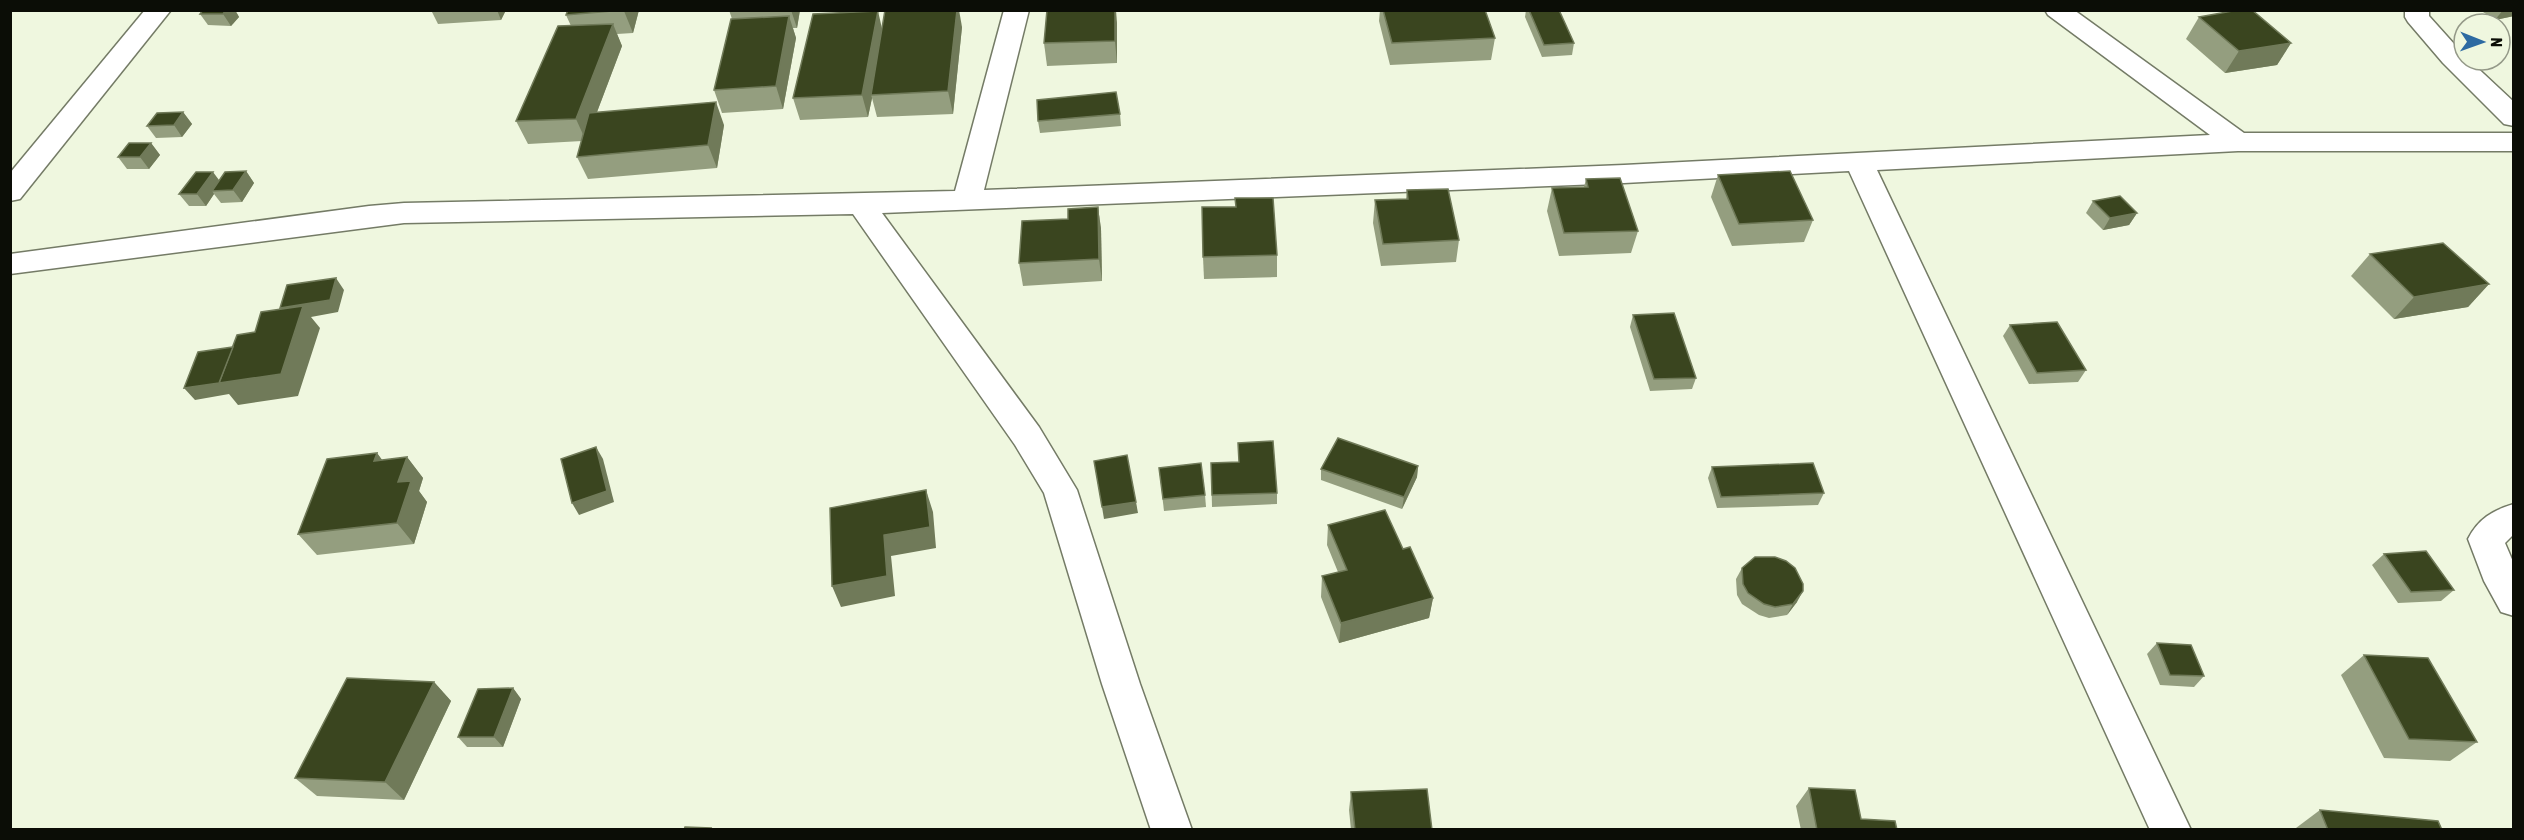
<svg xmlns="http://www.w3.org/2000/svg" width="2524" height="840" font-family="'Asap Condensed',sans-serif">
	<rect width="100%" height="100%" fill="#eff7df"/>
	<g fill="none" stroke-linecap="round" stroke-linejoin="round">
		<defs>
			<g id="minor">
				<path d="M 145,10 L 171,10 L 20,199 L 10,201 L 10,173 Z"/>
				<path d="M 1004,10 L 1029,10 L 984,190 L 1624,165 L 2210,135 L 2048,15 L 2045,10 L 2074,10 L 2244,133 L 2514,133 L 2514,151 L 2238,151 L 1877,170 L 2191,830 L 2150,830 L 1849,171 L 1624,183 L 882,213 L 1039,427 L 1077,490 L 1140,684 L 1192,830 L 1151,830 L 1102,684 L 1044,493 L 1015,445 L 853,214 L 404,223 L 10,274 L 10,254 L 369,206 L 404,203 L 955,191 Z"/>
				<path d="M 2405,10 L 2429,10 L 2429,16 L 2464,55 L 2464,60 L 2469,60 L 2514,102 L 2514,126 L 2504,124 L 2443,63 L 2408,22 L 2405,17 Z"/>
				<path d="M 2514,504 L 2514,534 L 2505,543 L 2514,564 L 2514,616 L 2501,612 L 2484,581 L 2468,539 C 2478,519 2493,510 2514,504 Z"/>
			</g>
		</defs>
		<use href="#minor" stroke="#747b66" stroke-width="3"/>
		<use href="#minor" fill="#fff" fill-rule="evenodd"/>
	</g>
	<g fill="#949e7f">
		<path d="M 203,10 L 235,10 L 239,17 L 231,26 L 208,25 L 200,14 Z"/>
		<path d="M 431,10 L 506,10 L 501,20 L 438,24 Z"/>
		<path d="M 568,10 L 639,10 L 633,33 L 617,34 L 622,46 L 597,112 L 724,125 L 717,168 L 588,179 L 577,157 L 582,141 L 528,144 L 516,121 L 571,26 L 566,15 Z"/>
		<path d="M 729,10 L 800,10 L 797,28 L 793,28 L 796,38 L 783,109 L 722,113 L 714,90 L 732,19 Z"/>
		<path d="M 1380,10 L 1485,10 L 1495,38 L 1491,60 L 1390,65 L 1379,21 Z"/>
		<path d="M 1526,10 L 1559,10 L 1574,43 L 1572,55 L 1542,57 L 1525,17 Z"/>
		<path d="M 2480,10 L 2514,10 L 2514,16 L 2495,20 Z"/>
		<path d="M 2199,17 L 2291,43 L 2277,65 L 2225,73 L 2186,39 Z"/>
		<path d="M 1117,23 L 1117,63 L 1047,66 L 1044,43 Z"/>
		<path d="M 962,27 L 953,114 L 877,117 L 872,98 L 868,117 L 800,120 L 793,98 Z"/>
		<path d="M 183,112 L 192,124 L 182,137 L 156,138 L 147,126 Z"/>
		<path d="M 1120,114 L 1121,126 L 1040,133 L 1038,121 Z"/>
		<path d="M 151,143 L 160,155 L 149,169 L 127,169 L 118,157 Z"/>
		<path d="M 246,171 L 254,183 L 242,202 L 221,203 L 214,194 L 206,206 L 189,206 L 179,194 Z"/>
		<path d="M 1718,175 L 1813,220 L 1804,242 L 1732,246 L 1711,197 Z"/>
		<path d="M 1586,179 L 1638,231 L 1631,253 L 1559,256 L 1547,211 L 1552,188 L 1584,187 Z"/>
		<path d="M 1407,190 L 1459,240 L 1456,262 L 1381,266 L 1373,223 L 1375,200 L 1406,199 Z"/>
		<path d="M 2093,201 L 2137,213 L 2129,225 L 2103,230 L 2086,213 Z"/>
		<path d="M 1098,207 L 1101,229 L 1102,281 L 1023,286 L 1019,263 L 1068,219 Z"/>
		<path d="M 2370,254 L 2489,284 L 2468,307 L 2394,319 L 2351,276 Z"/>
		<path d="M 1277,255 L 1277,277 L 1204,279 L 1203,257 Z"/>
		<path d="M 1633,315 L 1696,378 L 1692,389 L 1650,391 L 1630,327 Z"/>
		<path d="M 2010,325 L 2086,370 L 2078,382 L 2029,384 L 2003,336 Z"/>
		<path d="M 377,453 L 382,460 L 407,457 L 423,478 L 419,491 L 427,502 L 414,544 L 317,555 L 298,534 Z"/>
		<path d="M 1211,463 L 1277,493 L 1277,504 L 1212,507 Z"/>
		<path d="M 1418,466 L 1417,477 L 1402,509 L 1321,480 L 1321,469 Z"/>
		<path d="M 1712,467 L 1824,493 L 1818,505 L 1717,508 L 1708,478 Z"/>
		<path d="M 1159,468 L 1205,495 L 1206,507 L 1164,511 Z"/>
		<path d="M 1328,525 L 1403,549 L 1433,598 L 1429,618 L 1339,643 L 1321,597 L 1322,576 L 1338,572 L 1327,545 Z"/>
		<path d="M 2384,554 L 2454,590 L 2441,601 L 2398,603 L 2372,565 Z"/>
		<path d="M 1742,568 L 1797,602 L 1787,615 L 1769,618 L 1759,615 L 1742,604 L 1737,595 L 1736,579 Z"/>
		<path d="M 2157,643 L 2204,676 L 2194,687 L 2160,685 L 2147,654 Z"/>
		<path d="M 2364,655 L 2477,742 L 2450,761 L 2384,758 L 2341,675 Z"/>
		<path d="M 434,682 L 451,701 L 404,800 L 317,796 L 295,778 Z"/>
		<path d="M 513,688 L 521,699 L 503,747 L 467,747 L 458,737 Z"/>
		<path d="M 1809,788 L 1861,819 L 1897,830 L 1801,830 L 1796,806 Z"/>
		<path d="M 1351,792 L 1432,830 L 1351,830 L 1349,810 Z"/>
		<path d="M 2320,810 L 2442,830 L 2297,830 L 2296,828 Z"/>
	</g>
	<g fill="#707a59">
		<path d="M 226,10 L 235,10 L 239,17 L 231,26 L 223,14 Z"/>
		<path d="M 497,10 L 506,10 L 501,20 Z"/>
		<path d="M 624,10 L 639,10 L 633,33 L 624,11 Z"/>
		<path d="M 791,10 L 800,10 L 797,28 Z"/>
		<path d="M 957,10 L 959,10 L 962,27 L 953,114 L 948,91 Z"/>
		<path d="M 1115,10 L 1116,10 L 1117,23 L 1117,63 L 1115,41 Z"/>
		<path d="M 2503,10 L 2514,10 L 2514,16 L 2495,20 Z"/>
		<path d="M 878,11 L 883,33 L 871,95 L 872,98 L 868,117 L 862,95 Z"/>
		<path d="M 789,16 L 796,38 L 783,109 L 776,86 Z"/>
		<path d="M 613,24 L 622,46 L 586,141 L 576,119 Z"/>
		<path d="M 2291,43 L 2277,65 L 2225,73 L 2239,51 Z"/>
		<path d="M 716,102 L 724,125 L 717,168 L 708,145 Z"/>
		<path d="M 183,112 L 192,124 L 182,137 L 174,125 Z"/>
		<path d="M 151,143 L 160,155 L 149,169 L 140,157 Z"/>
		<path d="M 246,171 L 254,183 L 242,202 L 233,190 Z"/>
		<path d="M 213,172 L 222,184 L 212,191 L 214,194 L 206,206 L 197,194 Z"/>
		<path d="M 1098,207 L 1101,229 L 1102,281 L 1099,259 Z"/>
		<path d="M 2137,213 L 2129,225 L 2103,230 L 2110,218 Z"/>
		<path d="M 336,278 L 344,290 L 338,312 L 311,317 L 320,328 L 298,396 L 238,405 L 229,394 L 195,400 L 184,388 L 289,320 L 280,308 Z"/>
		<path d="M 2489,284 L 2468,307 L 2394,319 L 2414,297 Z"/>
		<path d="M 596,447 L 603,459 L 614,502 L 579,515 L 572,503 Z"/>
		<path d="M 377,453 L 393,475 L 374,461 Z"/>
		<path d="M 407,457 L 423,478 L 419,491 L 427,502 L 414,544 L 397,523 L 398,482 Z"/>
		<path d="M 1418,466 L 1417,477 L 1402,509 L 1404,497 Z"/>
		<path d="M 926,490 L 933,512 L 936,548 L 891,556 L 895,596 L 841,607 L 832,586 L 884,535 Z"/>
		<path d="M 1136,502 L 1138,513 L 1104,519 L 1102,507 Z"/>
		<path d="M 1803,591 L 1797,602 L 1787,615 L 1793,604 Z"/>
		<path d="M 1433,598 L 1429,618 L 1339,643 L 1341,623 Z"/>
		<path d="M 434,682 L 451,701 L 404,800 L 385,782 Z"/>
		<path d="M 513,688 L 521,699 L 503,747 L 494,737 Z"/>
	</g>
	<g fill="#3a451f" stroke="#707a59" stroke-width="1.5">
		<path d="M 203,10 L 226,10 L 223,14 L 200,14 Z"/>
		<path d="M 568,10 L 624,10 L 566,15 Z"/>
		<path d="M 885,10 L 957,10 L 948,91 L 871,95 Z"/>
		<path d="M 1047,10 L 1115,10 L 1115,41 L 1044,43 Z"/>
		<path d="M 1383,10 L 1485,10 L 1495,38 L 1392,43 Z"/>
		<path d="M 1529,10 L 1559,10 L 1574,43 L 1544,45 Z"/>
		<path d="M 2238,10 L 2252,10 L 2291,43 L 2239,51 L 2199,17 Z"/>
		<path d="M 878,11 L 862,95 L 793,98 L 813,14 Z"/>
		<path d="M 789,16 L 776,86 L 714,90 L 731,19 Z"/>
		<path d="M 613,24 L 576,119 L 516,121 L 558,26 Z"/>
		<path d="M 1116,92 L 1120,114 L 1038,121 L 1037,100 Z"/>
		<path d="M 716,102 L 708,145 L 577,157 L 589,113 Z"/>
		<path d="M 183,112 L 174,125 L 147,126 L 157,113 Z"/>
		<path d="M 129,143 L 151,143 L 140,157 L 118,157 Z"/>
		<path d="M 246,171 L 233,190 L 212,191 L 225,172 Z"/>
		<path d="M 1790,171 L 1813,220 L 1739,224 L 1718,175 Z"/>
		<path d="M 196,172 L 213,172 L 197,194 L 179,194 Z"/>
		<path d="M 1620,178 L 1638,231 L 1564,233 L 1552,188 L 1588,187 L 1586,179 Z"/>
		<path d="M 1448,189 L 1459,240 L 1383,244 L 1375,200 L 1408,199 L 1407,190 Z"/>
		<path d="M 2120,196 L 2137,213 L 2110,218 L 2093,201 Z"/>
		<path d="M 1235,198 L 1273,198 L 1277,255 L 1203,257 L 1202,207 L 1236,207 Z"/>
		<path d="M 1098,207 L 1099,259 L 1019,263 L 1022,221 L 1068,219 L 1068,209 Z"/>
		<path d="M 2443,243 L 2489,284 L 2414,297 L 2370,254 Z"/>
		<path d="M 336,278 L 330,300 L 280,308 L 287,285 Z"/>
		<path d="M 303,306 L 281,374 L 219,383 L 237,335 L 255,332 L 261,312 Z"/>
		<path d="M 1674,313 L 1696,378 L 1654,379 L 1633,315 Z"/>
		<path d="M 2057,322 L 2086,370 L 2037,373 L 2010,325 Z"/>
		<path d="M 233,347 L 219,383 L 184,388 L 198,352 Z"/>
		<path d="M 1338,438 L 1418,466 L 1404,497 L 1321,469 Z"/>
		<path d="M 1273,441 L 1277,493 L 1212,495 L 1211,463 L 1239,462 L 1238,443 Z"/>
		<path d="M 596,447 L 607,491 L 572,503 L 561,459 Z"/>
		<path d="M 377,453 L 374,461 L 407,457 L 398,482 L 411,481 L 397,523 L 298,534 L 327,459 Z"/>
		<path d="M 1127,455 L 1136,502 L 1102,507 L 1094,461 Z"/>
		<path d="M 1201,463 L 1205,495 L 1163,499 L 1159,468 Z"/>
		<path d="M 1813,463 L 1824,493 L 1721,497 L 1712,467 Z"/>
		<path d="M 926,490 L 930,527 L 884,535 L 887,576 L 832,586 L 830,508 Z"/>
		<path d="M 1385,510 L 1403,549 L 1410,547 L 1433,598 L 1341,623 L 1322,576 L 1347,570 L 1328,525 Z"/>
		<path d="M 2426,551 L 2454,590 L 2411,592 L 2384,554 Z"/>
		<path d="M 1755,557 L 1775,557 L 1786,561 L 1795,568 L 1803,584 L 1803,591 L 1793,604 L 1775,607 L 1764,604 L 1748,593 L 1743,584 L 1742,568 Z"/>
		<path d="M 2157,643 L 2191,645 L 2204,676 L 2170,675 Z"/>
		<path d="M 2364,655 L 2428,658 L 2477,742 L 2409,739 Z"/>
		<path d="M 347,678 L 434,682 L 385,782 L 295,778 Z"/>
		<path d="M 513,688 L 494,737 L 458,737 L 478,689 Z"/>
		<path d="M 1809,788 L 1855,790 L 1861,819 L 1895,821 L 1897,830 L 1817,830 Z"/>
		<path d="M 1427,789 L 1432,830 L 1355,830 L 1351,792 Z"/>
		<path d="M 2320,810 L 2438,821 L 2442,830 L 2328,830 Z"/>
		<path d="M 685,827 L 711,828 L 710,830 L 684,830 Z"/>
	</g>
	<rect width="2524" height="840" fill="none" stroke="#0b0d06" stroke-width="24"/>
	<g transform="translate(2482 42) rotate(91)"><circle r="28" fill="#eff7df" stroke="#949988" stroke-width="1.5"/>
	<path d="M0-4.5L10 22L0 15L-10 22Z" fill="#2d6aa2"/>
	<text y="-9" font-size="16" font-weight="bold" text-anchor="middle" fill="#0b0d06">N</text>
	</g>
</svg>
